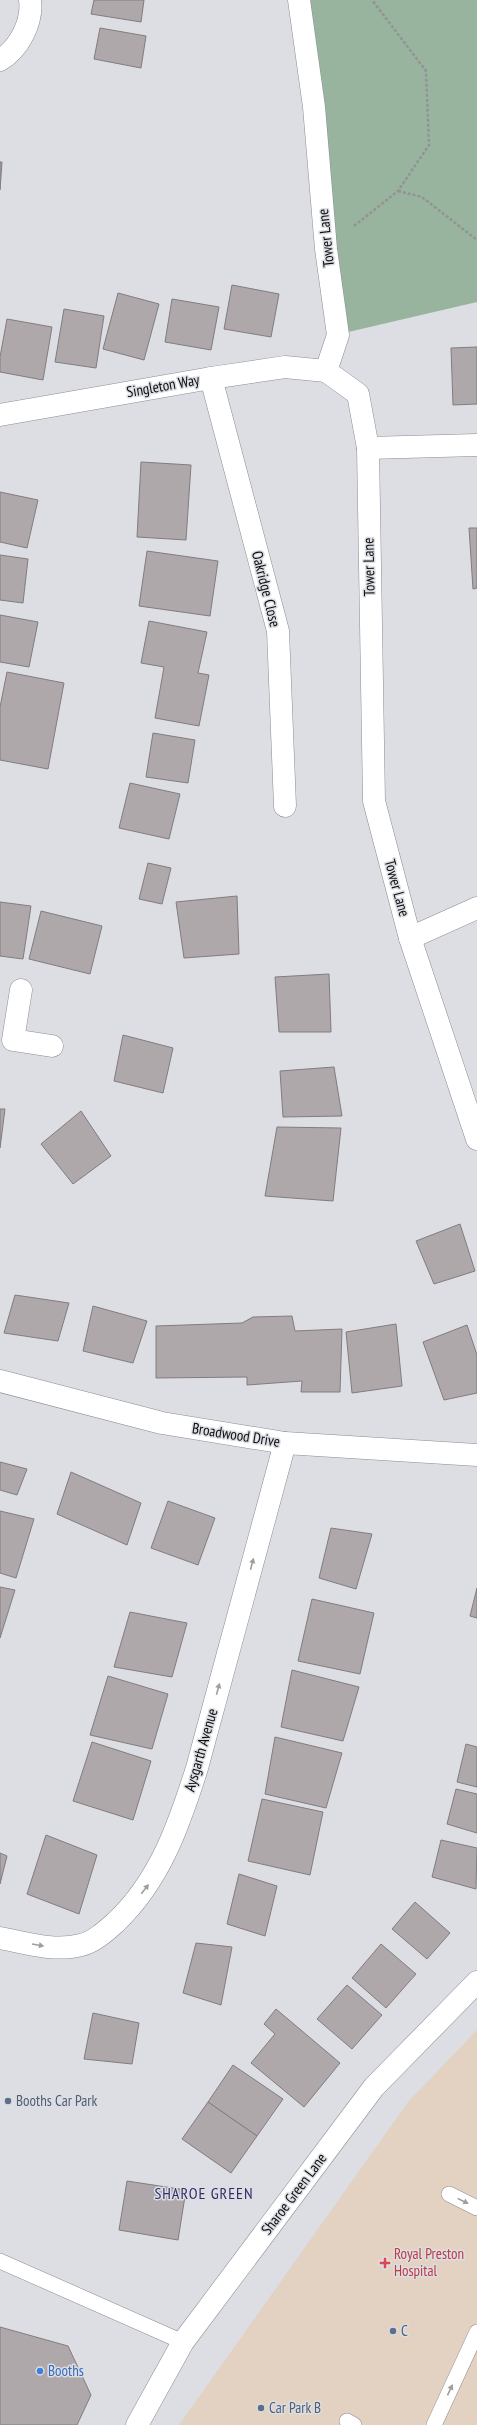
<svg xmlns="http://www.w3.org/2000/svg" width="477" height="2425" font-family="'PT Sans Narrow',sans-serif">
	<rect width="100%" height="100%" fill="#dcdee3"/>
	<path fill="#e3d1c1" d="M 477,2030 L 477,2425 L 179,2425 L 408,2102 Z"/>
	<path fill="#99b49e" d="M 308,0 L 477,0 L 477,302 L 344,333 Z"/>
	<g fill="#aea8ab" stroke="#827c7f">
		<path d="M 94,0 L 144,0 L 141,22 L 91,14 Z"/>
		<path d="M 100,28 L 146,36 L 141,68 L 94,59 Z"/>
		<path d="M 0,162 L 2,162 L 0,190 Z"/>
		<path d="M 232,285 L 279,294 L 271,337 L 224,329 Z"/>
		<path d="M 118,293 L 159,304 L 144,360 L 103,349 Z"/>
		<path d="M 172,299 L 219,307 L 211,350 L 165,342 Z"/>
		<path d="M 64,309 L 104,316 L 96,368 L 55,362 Z"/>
		<path d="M 7,319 L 52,327 L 43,380 L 0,372 L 0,357 Z"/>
		<path d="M 477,347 L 477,404 L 453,405 L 451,348 Z"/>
		<path d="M 141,462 L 191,465 L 186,540 L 137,537 Z"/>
		<path d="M 0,492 L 38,500 L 27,548 L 0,542 Z"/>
		<path d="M 469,528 L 477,528 L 477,588 L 473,589 Z"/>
		<path d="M 147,551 L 218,561 L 210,616 L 139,606 Z"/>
		<path d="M 0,555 L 28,559 L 23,603 L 0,600 Z"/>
		<path d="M 0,615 L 38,622 L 29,667 L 0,662 Z"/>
		<path d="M 149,621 L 207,632 L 198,673 L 209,675 L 199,726 L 155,718 L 164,667 L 141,663 Z"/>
		<path d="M 7,672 L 64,683 L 48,769 L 0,760 L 0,707 Z"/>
		<path d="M 153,733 L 195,740 L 188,783 L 146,777 Z"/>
		<path d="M 130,783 L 180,794 L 169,839 L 119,828 Z"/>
		<path d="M 148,863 L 171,868 L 162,904 L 139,899 Z"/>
		<path d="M 237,896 L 239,954 L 184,958 L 176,902 Z"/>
		<path d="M 0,902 L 31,906 L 23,959 L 0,956 Z"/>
		<path d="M 41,911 L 102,926 L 90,974 L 29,959 Z"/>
		<path d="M 329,974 L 331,1032 L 279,1032 L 275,977 Z"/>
		<path d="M 123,1035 L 173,1048 L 163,1093 L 114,1081 Z"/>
		<path d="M 334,1067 L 342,1116 L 283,1117 L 280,1071 Z"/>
		<path d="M 0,1109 L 5,1109 L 0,1148 Z"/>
		<path d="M 81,1111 L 111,1156 L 73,1184 L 41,1144 Z"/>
		<path d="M 277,1127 L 341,1128 L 333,1201 L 265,1196 Z"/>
		<path d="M 460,1224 L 475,1271 L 434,1284 L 416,1241 Z"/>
		<path d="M 15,1295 L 69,1303 L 58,1341 L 4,1333 Z"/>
		<path d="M 93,1306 L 147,1321 L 133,1363 L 83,1351 Z"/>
		<path d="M 292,1316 L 295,1331 L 342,1329 L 340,1392 L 301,1392 L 302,1381 L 247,1385 L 247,1377 L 156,1378 L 156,1326 L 242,1323 L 253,1317 Z"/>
		<path d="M 396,1324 L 402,1386 L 352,1393 L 346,1332 Z"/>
		<path d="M 467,1325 L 477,1355 L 477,1393 L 444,1400 L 423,1342 Z"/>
		<path d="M 0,1462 L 27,1469 L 17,1495 L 0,1490 Z"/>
		<path d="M 71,1472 L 141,1503 L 127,1545 L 57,1514 Z"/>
		<path d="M 168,1501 L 215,1518 L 198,1565 L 151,1548 Z"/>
		<path d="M 0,1511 L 34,1519 L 16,1578 L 0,1573 Z"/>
		<path d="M 331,1528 L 372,1534 L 356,1589 L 319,1578 Z"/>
		<path d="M 0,1587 L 15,1590 L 0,1638 Z"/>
		<path d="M 477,1588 L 477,1618 L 470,1616 Z"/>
		<path d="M 312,1599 L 374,1613 L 360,1674 L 298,1661 Z"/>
		<path d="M 130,1612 L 187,1623 L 172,1677 L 114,1667 Z"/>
		<path d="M 292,1670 L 359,1687 L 343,1741 L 281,1727 Z"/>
		<path d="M 108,1676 L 168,1694 L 152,1749 L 90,1735 Z"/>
		<path d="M 275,1737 L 342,1753 L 326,1808 L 265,1794 Z"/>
		<path d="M 92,1742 L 151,1761 L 133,1820 L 73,1801 Z"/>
		<path d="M 466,1744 L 477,1747 L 477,1787 L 457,1782 Z"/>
		<path d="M 456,1789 L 477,1794 L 477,1833 L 447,1824 Z"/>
		<path d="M 262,1799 L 323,1812 L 310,1875 L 248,1861 Z"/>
		<path d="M 46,1835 L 97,1855 L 79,1914 L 27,1894 Z"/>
		<path d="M 441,1840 L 477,1848 L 476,1889 L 432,1877 Z"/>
		<path d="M 0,1853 L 7,1856 L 0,1884 Z"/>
		<path d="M 239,1874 L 277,1886 L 265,1936 L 227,1924 Z"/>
		<path d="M 415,1902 L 450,1933 L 427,1959 L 392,1929 Z"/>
		<path d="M 196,1943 L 232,1947 L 221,2005 L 183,1993 Z"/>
		<path d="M 381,1944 L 416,1974 L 386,2008 L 352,1978 Z"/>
		<path d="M 347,1985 L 382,2015 L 352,2049 L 317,2019 Z"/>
		<path d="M 276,2009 L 340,2063 L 304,2107 L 251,2063 L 275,2034 L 264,2024 Z"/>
		<path d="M 93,2013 L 139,2023 L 132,2064 L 84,2059 Z"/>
		<path d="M 233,2065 L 283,2099 L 257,2136 L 208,2102 Z"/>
		<path d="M 208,2102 L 257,2136 L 231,2173 L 182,2139 Z"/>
		<path d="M 127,2181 L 186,2190 L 178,2240 L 119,2230 Z"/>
		<path d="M 0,2327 L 68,2346 L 91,2395 L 77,2425 L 0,2425 Z"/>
	</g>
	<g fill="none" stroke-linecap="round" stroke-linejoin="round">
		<defs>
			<g id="lane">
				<path d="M 449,2194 L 477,2208"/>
				<path d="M 0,2261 L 183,2342"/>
				<path d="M 347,2421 L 354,2425"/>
				<path d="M 434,2425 L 477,2332"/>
			</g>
			<g id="street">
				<path d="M 299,0 L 314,107 L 326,249 L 338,335 L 326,371"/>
				<path d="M 0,60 C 19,49 33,22 30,0"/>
				<path d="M 326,371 L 358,394 L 368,448 L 374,801 L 410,938 L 477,1139"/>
				<path d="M 211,378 L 278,631 L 285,806"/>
				<path d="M 0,415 L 211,378 L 285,367 L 326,371"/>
				<path d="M 368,448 L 477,445"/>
				<path d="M 410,938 L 477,908"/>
				<path d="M 21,990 L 13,1040 L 52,1046"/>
				<path d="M 0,1381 L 162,1423 L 285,1443 L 477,1455"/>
				<path d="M 0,1938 C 26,1943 54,1952 81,1945 C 94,1942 106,1931 116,1922 C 160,1880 179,1825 197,1768 L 285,1443"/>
			</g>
			<path id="secondary" d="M 137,2425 L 183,2342 L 374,2087 L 477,1982"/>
		</defs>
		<use href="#lane" stroke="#8a8d92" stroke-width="16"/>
		<use href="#street" stroke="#8a8d92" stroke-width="23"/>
		<use href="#secondary" stroke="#8a8d92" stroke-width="23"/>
		<g stroke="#919396" stroke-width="2.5" stroke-dasharray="3 2" stroke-linecap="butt">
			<path d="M 398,191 L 422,197 L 477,240"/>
			<path d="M 354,226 L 398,191 L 429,145 L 426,71 L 372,0"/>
		</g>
		<use href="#lane" stroke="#fff" stroke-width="15"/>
		<use href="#street" stroke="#fff" stroke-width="22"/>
		<use href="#secondary" stroke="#fff" stroke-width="22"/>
	</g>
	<defs><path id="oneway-solid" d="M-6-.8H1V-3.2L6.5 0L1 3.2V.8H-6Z"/></defs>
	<g fill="#9e9e9f">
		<use href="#oneway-solid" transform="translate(252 1564) rotate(-75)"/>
		<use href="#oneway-solid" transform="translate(218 1689) rotate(-75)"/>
		<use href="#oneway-solid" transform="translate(145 1889) rotate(-52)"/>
		<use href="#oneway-solid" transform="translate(38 1945) rotate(10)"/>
		<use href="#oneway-solid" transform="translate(463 2201) rotate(26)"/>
		<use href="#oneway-solid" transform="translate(450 2390) rotate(-65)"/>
	</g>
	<g fill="#5c6f8a" stroke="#dcdee3" stroke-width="1.5">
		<circle cx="8" cy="2101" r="4"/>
		<circle cx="393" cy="2331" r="4"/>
		<circle cx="261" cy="2408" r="4"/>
	</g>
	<path fill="#e0444e" stroke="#dcdee3" stroke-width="1.5" d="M383 2257h4v4h4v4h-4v4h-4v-4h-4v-4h4z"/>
	<circle fill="#3f7fe0" stroke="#dcdee3" stroke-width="1.5" cx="40" cy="2371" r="4"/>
	<g text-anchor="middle" stroke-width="3" stroke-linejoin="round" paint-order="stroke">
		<g font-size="15" fill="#0c0d0e" stroke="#dcdee3">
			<text transform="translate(326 238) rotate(-96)" y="5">Tower Lane</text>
			<text transform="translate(163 386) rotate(-10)" y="5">Singleton Way</text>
			<text transform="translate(369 567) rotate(-91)" y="5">Tower Lane</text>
			<text transform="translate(266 589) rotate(76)" y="5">Oakridge Close</text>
			<text transform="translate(397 888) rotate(75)" y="5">Tower Lane</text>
			<text transform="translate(236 1435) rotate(9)" y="5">Broadwood Drive</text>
			<text transform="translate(201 1750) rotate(-74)" y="5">Aysgarth Avenue</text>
			<text transform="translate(294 2194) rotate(-53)" y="5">Sharoe Green Lane</text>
		</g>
		<g font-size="15" fill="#4e5e75" stroke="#dcdee3" text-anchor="start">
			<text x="16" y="2106">Booths Car Park</text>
			<text x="401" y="2336">C</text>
			<text x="269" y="2413">Car Park B</text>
		</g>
		<g font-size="15" fill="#be3a42" stroke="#dcdee3" text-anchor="start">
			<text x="394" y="2259">Royal Preston<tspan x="394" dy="17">Hospital</tspan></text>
		</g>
		<g font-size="15" fill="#366cbe" stroke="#dcdee3" text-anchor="start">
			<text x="48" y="2376">Booths</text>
		</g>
		<g font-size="16" letter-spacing="1" fill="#312d68" stroke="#dcdee3">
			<text x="204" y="2199">SHAROE GREEN</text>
		</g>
	</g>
</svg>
